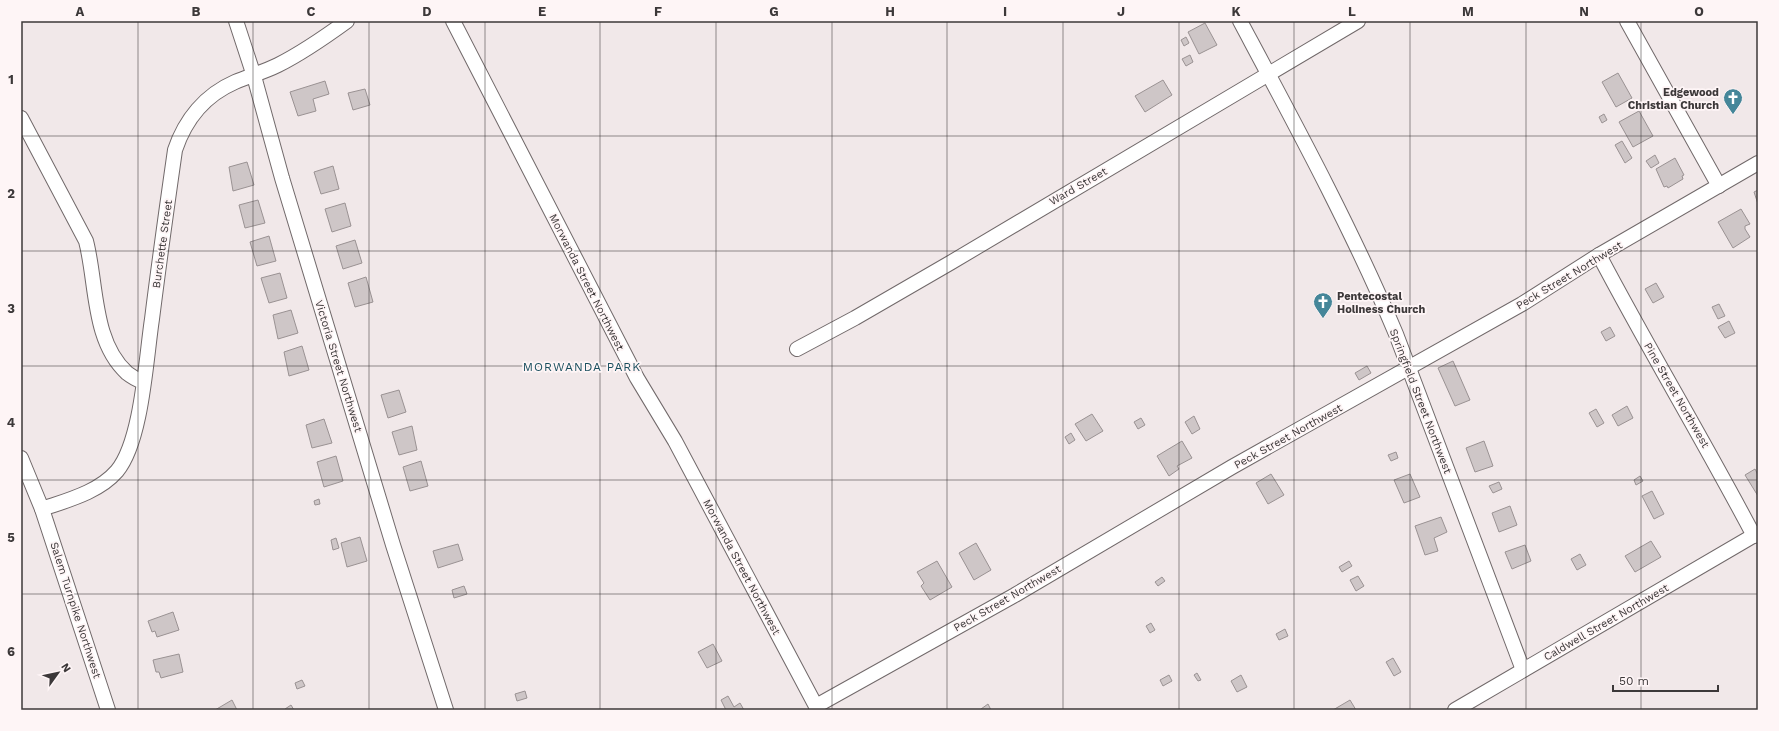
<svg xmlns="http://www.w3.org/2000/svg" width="1779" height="731" font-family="'Work Sans',sans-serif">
	<rect width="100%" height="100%" fill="#f1e8e9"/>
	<g fill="#cec6c7" stroke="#9a9293">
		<path d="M 1205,23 L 1217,45 L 1199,54 L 1188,32 Z"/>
		<path d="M 1186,37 L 1189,43 L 1184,46 L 1181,40 Z"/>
		<path d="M 1190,55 L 1193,62 L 1186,66 L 1182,59 Z"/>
		<path d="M 1618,73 L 1632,98 L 1616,107 L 1602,82 Z"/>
		<path d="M 1163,80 L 1172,95 L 1145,112 L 1135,96 Z"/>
		<path d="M 325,81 L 329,94 L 313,99 L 316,111 L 298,116 L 290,92 Z"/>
		<path d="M 365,89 L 370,105 L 353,110 L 348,93 Z"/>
		<path d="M 1639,111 L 1653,136 L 1633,147 L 1619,122 Z"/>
		<path d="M 1604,114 L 1607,120 L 1602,123 L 1599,117 Z"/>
		<path d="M 1622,141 L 1632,158 L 1625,163 L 1615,145 Z"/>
		<path d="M 1655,155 L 1659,163 L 1651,168 L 1646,161 Z"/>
		<path d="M 1675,158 L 1684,175 L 1682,176 L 1683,179 L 1668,188 L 1667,186 L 1664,187 L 1656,169 Z"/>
		<path d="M 247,162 L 254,185 L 233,191 L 229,167 Z"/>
		<path d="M 333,166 L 339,189 L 321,194 L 314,172 Z"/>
		<path d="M 1758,190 L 1758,204 L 1754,192 Z"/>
		<path d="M 258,200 L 265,223 L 245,228 L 239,205 Z"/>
		<path d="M 345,203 L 351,226 L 332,232 L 325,209 Z"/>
		<path d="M 1741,209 L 1750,224 L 1745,226 L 1745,229 L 1750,237 L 1733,248 L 1718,222 Z"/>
		<path d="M 269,236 L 276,261 L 257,266 L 250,242 Z"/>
		<path d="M 355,240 L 362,263 L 343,269 L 336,246 Z"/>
		<path d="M 280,273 L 287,298 L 269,303 L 261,278 Z"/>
		<path d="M 366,277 L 373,302 L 355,307 L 348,283 Z"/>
		<path d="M 1656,283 L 1664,297 L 1653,303 L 1645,289 Z"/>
		<path d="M 1719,304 L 1725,316 L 1718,319 L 1712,307 Z"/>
		<path d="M 291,310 L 298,333 L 278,339 L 273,315 Z"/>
		<path d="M 1729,321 L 1735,333 L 1725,338 L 1718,327 Z"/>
		<path d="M 1610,327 L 1615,336 L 1606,341 L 1601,332 Z"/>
		<path d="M 302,346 L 309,370 L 289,376 L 284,352 Z"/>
		<path d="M 1453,361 L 1470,400 L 1455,406 L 1438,368 Z"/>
		<path d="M 1367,366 L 1371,373 L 1359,380 L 1355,373 Z"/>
		<path d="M 399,390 L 406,412 L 388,418 L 381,395 Z"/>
		<path d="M 1627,406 L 1633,418 L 1618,426 L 1612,415 Z"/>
		<path d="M 1596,409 L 1604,423 L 1597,427 L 1589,413 Z"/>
		<path d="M 1092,414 L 1103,431 L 1086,441 L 1075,424 Z"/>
		<path d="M 1194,416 L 1200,429 L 1192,434 L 1185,422 Z"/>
		<path d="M 1141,418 L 1145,425 L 1138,429 L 1134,422 Z"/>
		<path d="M 324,419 L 332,443 L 312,448 L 306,425 Z"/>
		<path d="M 412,426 L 417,450 L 399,455 L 392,432 Z"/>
		<path d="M 1071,433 L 1075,440 L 1069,444 L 1065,437 Z"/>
		<path d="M 1182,441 L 1192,458 L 1177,466 L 1179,469 L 1169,476 L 1157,456 Z"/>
		<path d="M 1484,441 L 1493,466 L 1475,472 L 1466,448 Z"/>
		<path d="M 1396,452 L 1398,458 L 1391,461 L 1388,455 Z"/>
		<path d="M 336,456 L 343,481 L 324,487 L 317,462 Z"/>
		<path d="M 421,461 L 428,486 L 410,491 L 403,467 Z"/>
		<path d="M 1755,469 L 1758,475 L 1758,496 L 1745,475 Z"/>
		<path d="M 1271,474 L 1284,495 L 1268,504 L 1256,483 Z"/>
		<path d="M 1410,474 L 1420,497 L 1404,503 L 1394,480 Z"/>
		<path d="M 1640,476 L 1643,481 L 1636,485 L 1634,480 Z"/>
		<path d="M 1499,482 L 1502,489 L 1493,493 L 1489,486 Z"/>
		<path d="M 1652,491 L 1664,514 L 1654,519 L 1642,496 Z"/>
		<path d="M 319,499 L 320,504 L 315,505 L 314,501 Z"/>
		<path d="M 1510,506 L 1517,525 L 1499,532 L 1492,513 Z"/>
		<path d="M 1441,517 L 1447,532 L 1434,538 L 1438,551 L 1425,555 L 1415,526 Z"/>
		<path d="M 360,537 L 367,561 L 347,567 L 341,543 Z"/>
		<path d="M 336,538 L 339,548 L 333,550 L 331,540 Z"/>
		<path d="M 1651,541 L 1661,557 L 1635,572 L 1625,556 Z"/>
		<path d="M 976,543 L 991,570 L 974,580 L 959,553 Z"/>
		<path d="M 458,544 L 463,560 L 438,568 L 433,551 Z"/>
		<path d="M 1525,545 L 1531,561 L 1512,569 L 1505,552 Z"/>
		<path d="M 1580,554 L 1586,565 L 1577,570 L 1571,559 Z"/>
		<path d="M 937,561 L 952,587 L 930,600 L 921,586 L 924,583 L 917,572 Z"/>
		<path d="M 1349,561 L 1352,566 L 1342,572 L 1339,567 Z"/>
		<path d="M 1358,576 L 1364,586 L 1356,591 L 1350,580 Z"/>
		<path d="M 1162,577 L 1165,581 L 1158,586 L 1155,582 Z"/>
		<path d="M 464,586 L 467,594 L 454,598 L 452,590 Z"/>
		<path d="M 173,612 L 179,630 L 157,637 L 155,631 L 152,632 L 148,621 Z"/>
		<path d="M 1151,623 L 1155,630 L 1150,633 L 1146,626 Z"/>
		<path d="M 1285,629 L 1288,636 L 1279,640 L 1276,634 Z"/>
		<path d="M 713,644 L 722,661 L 707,668 L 698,652 Z"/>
		<path d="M 179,654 L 183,672 L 161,678 L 159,672 L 156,672 L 153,660 Z"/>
		<path d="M 1393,658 L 1401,672 L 1394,676 L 1386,662 Z"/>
		<path d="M 1197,673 L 1201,680 L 1198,681 L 1194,675 Z"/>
		<path d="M 1169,675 L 1172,681 L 1163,686 L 1160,680 Z"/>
		<path d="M 1241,675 L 1247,687 L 1237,692 L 1231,681 Z"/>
		<path d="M 302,680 L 305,686 L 297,689 L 295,683 Z"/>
		<path d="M 525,691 L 527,698 L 517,701 L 515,694 Z"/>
		<path d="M 728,696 L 734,707 L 740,703 L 744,710 L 726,710 L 721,700 Z"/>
		<path d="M 232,700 L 237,710 L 215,710 Z"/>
		<path d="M 1350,700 L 1356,710 L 1333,710 Z"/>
		<path d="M 988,704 L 991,710 L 982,710 L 981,709 Z"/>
		<path d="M 291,705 L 294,710 L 286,710 L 285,709 Z"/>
	</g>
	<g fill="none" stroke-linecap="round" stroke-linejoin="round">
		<defs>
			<g id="minor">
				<path d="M 236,21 L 254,76 L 282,178 L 393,545 L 446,710"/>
				<path d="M 453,21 L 637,378 L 675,441 L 818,710"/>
				<path d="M 1240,21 C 1295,124 1351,227 1396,334 L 1523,670"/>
				<path d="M 1627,21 L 1719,186"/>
				<path d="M 21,118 L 86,241 C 97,283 92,341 127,373 C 132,377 138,380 143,382"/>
				<path d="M 1599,255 C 1649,350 1704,441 1754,536"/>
				<path d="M 797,349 L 855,318 L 950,263 L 1358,21"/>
				<path d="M 21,458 L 42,509 L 108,710"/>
				<path d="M 42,509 C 68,500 99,492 117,471 C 142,441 146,358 152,319 C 159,263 167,206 175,150 C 185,120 205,95 235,82 C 249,76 264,72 278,65 C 302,53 325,37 347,21"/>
				<path d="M 816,706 L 1015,595 L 1232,467 L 1522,304 L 1599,255 L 1758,163"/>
				<path d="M 1455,710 L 1758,533"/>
			</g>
		</defs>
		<use href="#minor" stroke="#71696a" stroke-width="16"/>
		<use href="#minor" stroke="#fff" stroke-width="14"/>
	</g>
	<path fill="none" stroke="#3c3839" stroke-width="1" stroke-opacity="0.55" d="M 138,21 L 138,710M 253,21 L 253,710M 369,21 L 369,710M 485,21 L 485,710M 600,21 L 600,710M 716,21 L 716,710M 832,21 L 832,710M 947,21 L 947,710M 1063,21 L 1063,710M 1179,21 L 1179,710M 1294,21 L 1294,710M 1410,21 L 1410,710M 1526,21 L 1526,710M 1641,21 L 1641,710M 21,136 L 1758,136M 21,251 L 1758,251M 21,366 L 1758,366M 21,480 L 1758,480M 21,594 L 1758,594"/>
	<defs>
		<symbol id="church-pin" viewBox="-11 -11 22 30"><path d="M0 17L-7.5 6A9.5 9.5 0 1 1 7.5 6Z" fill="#458699" stroke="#fef5f6"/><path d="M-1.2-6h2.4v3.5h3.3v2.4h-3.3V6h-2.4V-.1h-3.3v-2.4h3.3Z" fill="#fff"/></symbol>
	</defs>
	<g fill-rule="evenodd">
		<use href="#church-pin" x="1722" y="87" width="22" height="30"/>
		<use href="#church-pin" x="1312" y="291" width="22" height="30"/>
	</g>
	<g text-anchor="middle" stroke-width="3.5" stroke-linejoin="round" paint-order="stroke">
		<g font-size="11" font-weight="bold" fill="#3c3839" stroke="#fef5f6" text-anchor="end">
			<text x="1719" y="96">Edgewood<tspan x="1719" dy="13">Christian Church</tspan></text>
			<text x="1337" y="300" text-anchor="start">Pentecostal<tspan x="1337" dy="13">Holiness Church</tspan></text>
		</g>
		<g font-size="11" fill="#3c3839" stroke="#fef5f6">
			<text transform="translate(1078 186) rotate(-30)" y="4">Ward Street</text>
			<text transform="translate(162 244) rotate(-82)" y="4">Burchette Street</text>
			<text transform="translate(1569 275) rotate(-31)" y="4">Peck Street Northwest</text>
			<text transform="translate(587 282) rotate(63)" y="4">Morwanda Street Northwest</text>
			<text transform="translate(339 366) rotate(73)" y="4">Victoria Street Northwest</text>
			<text transform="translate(1677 395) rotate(60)" y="4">Pine Street Northwest</text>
			<text transform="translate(1421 401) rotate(69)" y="4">Springfield Street Northwest</text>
			<text transform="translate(1288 436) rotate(-29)" y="4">Peck Street Northwest</text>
			<text transform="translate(742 567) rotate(62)" y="4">Morwanda Street Northwest</text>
			<text transform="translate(1007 598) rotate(-30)" y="4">Peck Street Northwest</text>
			<text transform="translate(76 610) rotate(72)" y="4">Salem Turnpike Northwest</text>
			<text transform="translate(1606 622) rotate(-30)" y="4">Caldwell Street Northwest</text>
		</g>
		<g font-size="12" letter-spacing="1" fill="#194e5d" stroke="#fef5f6">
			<text x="582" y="371">MORWANDA PARK</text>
		</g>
	</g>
	<rect width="1779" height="731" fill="none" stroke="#fef5f6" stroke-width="44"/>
	<g transform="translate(58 673) rotate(57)" stroke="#fef5f6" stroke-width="3" paint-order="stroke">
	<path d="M0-3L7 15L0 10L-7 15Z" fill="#3c3839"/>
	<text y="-6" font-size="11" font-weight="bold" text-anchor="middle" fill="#3c3839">N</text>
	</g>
	<path d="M1613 685v6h105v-6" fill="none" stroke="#3c3839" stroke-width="2"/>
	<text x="1619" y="685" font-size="12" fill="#3c3839" stroke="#fef5f6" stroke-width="3" paint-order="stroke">50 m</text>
	<rect x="22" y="22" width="1735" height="687" fill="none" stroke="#3c3839" stroke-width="1.5"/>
	<g font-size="13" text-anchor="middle" font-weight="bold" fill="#3c3839">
		<text x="80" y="16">A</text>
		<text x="196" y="16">B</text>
		<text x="311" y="16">C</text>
		<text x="427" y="16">D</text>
		<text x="542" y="16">E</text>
		<text x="658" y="16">F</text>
		<text x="774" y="16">G</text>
		<text x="890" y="16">H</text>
		<text x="1005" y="16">I</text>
		<text x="1121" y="16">J</text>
		<text x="1236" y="16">K</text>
		<text x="1352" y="16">L</text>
		<text x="1468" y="16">M</text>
		<text x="1584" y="16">N</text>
		<text x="1699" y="16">O</text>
		<text x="11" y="84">1</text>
		<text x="11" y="198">2</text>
		<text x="11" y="313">3</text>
		<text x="11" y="427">4</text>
		<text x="11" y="542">5</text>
		<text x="11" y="656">6</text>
	</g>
</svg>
